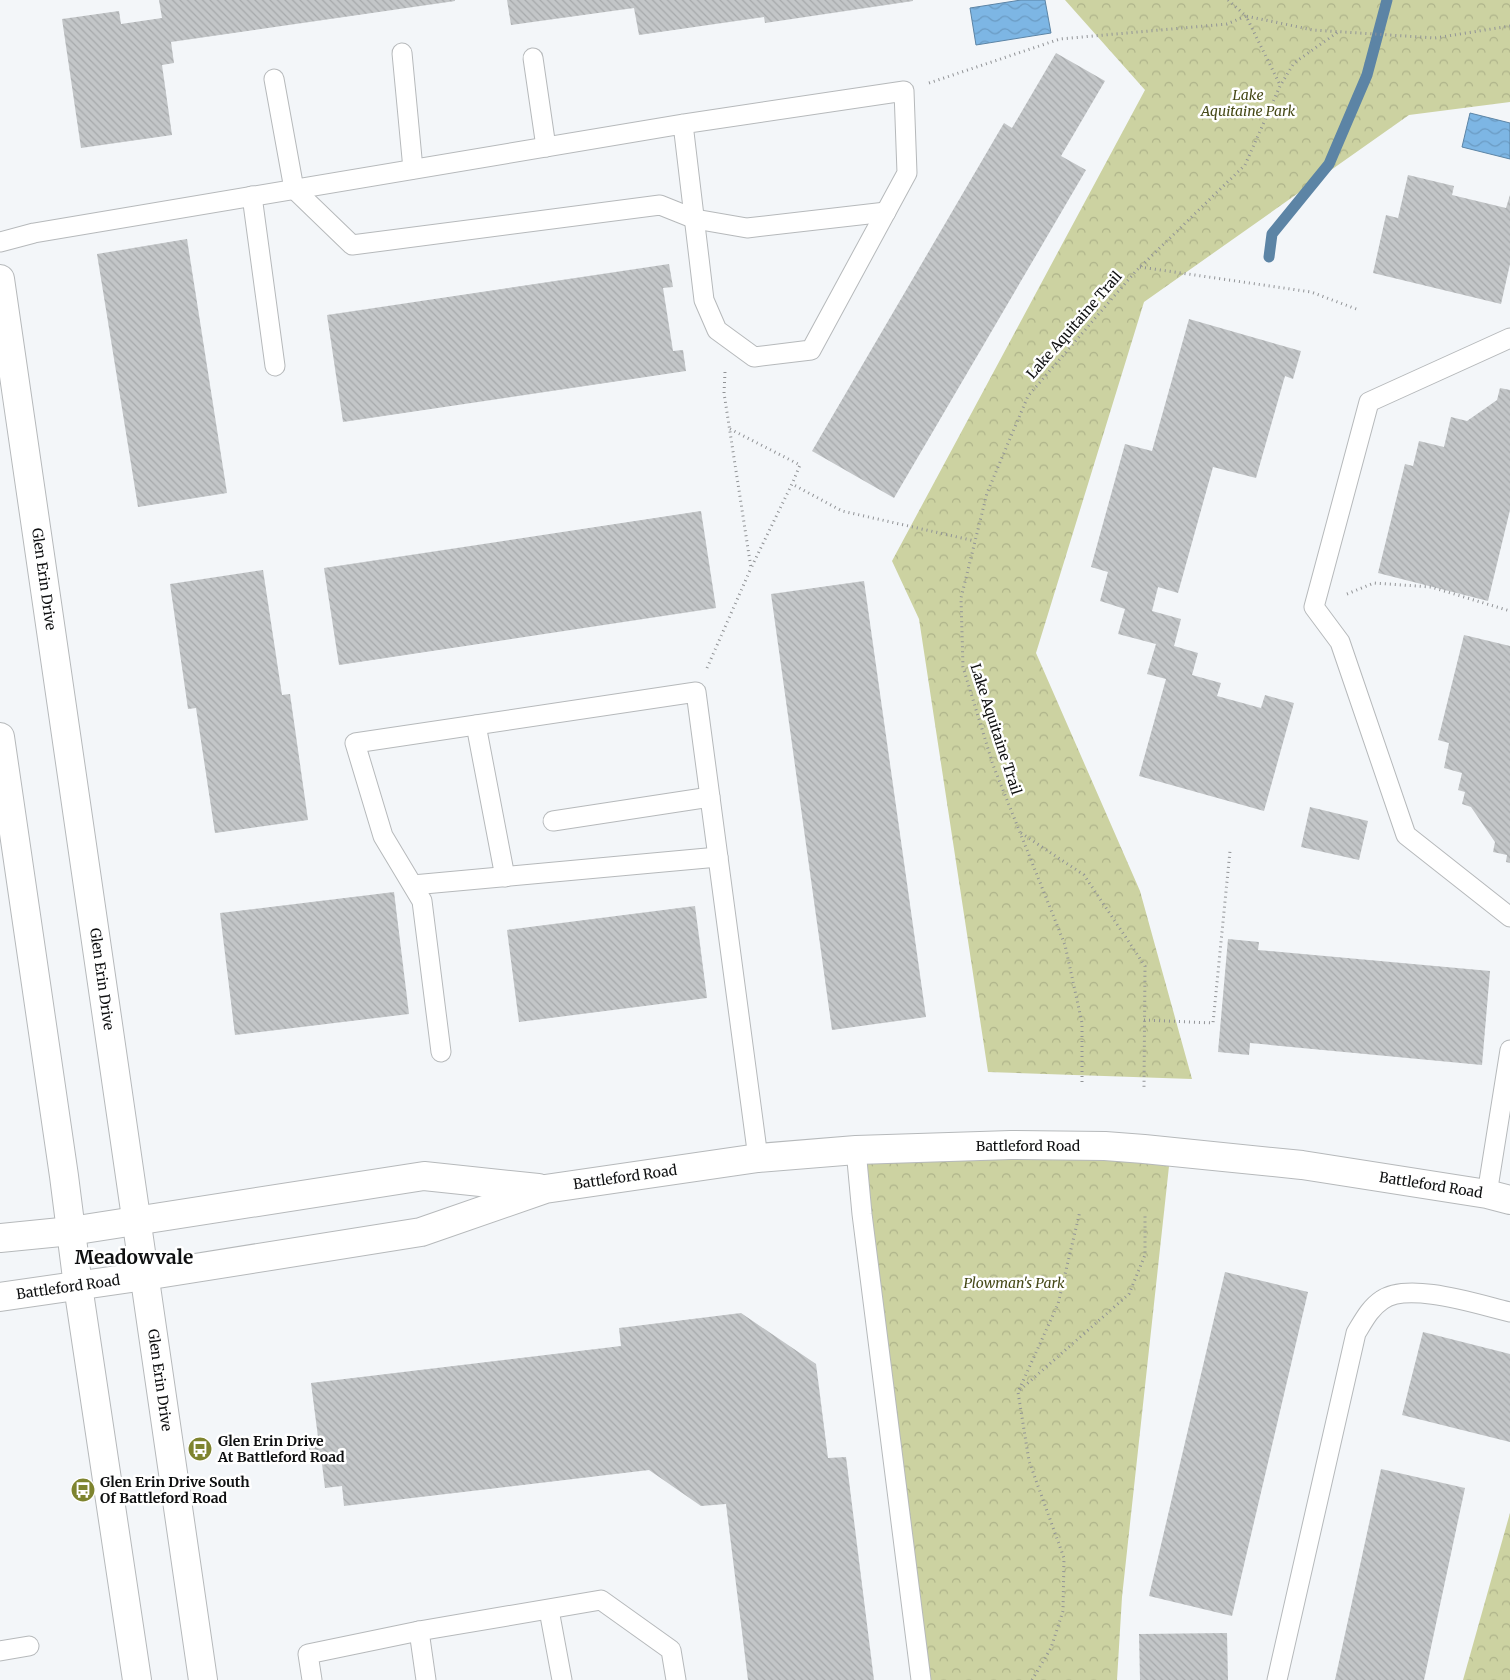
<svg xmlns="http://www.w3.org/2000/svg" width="1510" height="1680" font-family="Merriweather,serif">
	<defs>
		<pattern id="park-crowns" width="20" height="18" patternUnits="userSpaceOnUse" patternTransform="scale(1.25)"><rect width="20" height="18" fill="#ccd2a1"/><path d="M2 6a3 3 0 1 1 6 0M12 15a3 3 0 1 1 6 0" fill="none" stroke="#aeb38a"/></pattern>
		<pattern id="water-waves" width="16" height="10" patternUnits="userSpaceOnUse" patternTransform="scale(1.25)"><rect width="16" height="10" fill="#7db6e4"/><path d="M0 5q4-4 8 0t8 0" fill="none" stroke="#6b9bc3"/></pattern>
		<pattern id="building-back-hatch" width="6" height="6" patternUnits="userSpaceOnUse" patternTransform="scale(1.25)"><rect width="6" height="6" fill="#c3c6c8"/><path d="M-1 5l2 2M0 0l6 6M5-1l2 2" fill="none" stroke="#a6a9ab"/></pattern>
	</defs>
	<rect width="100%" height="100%" fill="#f3f6f9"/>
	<g fill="url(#park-crowns)">
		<path d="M 1065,0 L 1510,0 L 1510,102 L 1409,115 L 1144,302 L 1036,653 L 1140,891 L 1192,1079 L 988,1072 L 919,619 L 892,561 L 1145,90 Z"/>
		<path d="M 1171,1148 L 1122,1597 L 1117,1680 L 921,1680 L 856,1150 Z"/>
		<path d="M 1510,1513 L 1510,1680 L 1463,1680 Z"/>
	</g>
	<g fill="url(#water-waves)" stroke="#5c84a5">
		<path d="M 1021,0 L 1045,0 L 1051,33 L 976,45 L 970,8 Z"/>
		<path d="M 1470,113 L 1510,123 L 1510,159 L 1462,147 Z"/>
	</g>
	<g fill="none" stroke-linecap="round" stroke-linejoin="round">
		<path stroke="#5c84a5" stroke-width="11" d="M 1269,257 L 1272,234 L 1329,164 L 1367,75 L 1387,0"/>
	</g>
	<g fill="url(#building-back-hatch)">
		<path d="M 159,0 L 455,0 L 455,1 L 171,42 L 174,63 L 162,65 L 172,135 L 81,148 L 62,19 L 119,11 L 121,24 L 162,18 Z"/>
		<path d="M 507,0 L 913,0 L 913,1 L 765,23 L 764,17 L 639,35 L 634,8 L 511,25 Z"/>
		<path d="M 1056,53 L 1105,81 L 1061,156 L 1086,170 L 894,498 L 812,451 L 1004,123 L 1012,128 Z"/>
		<path d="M 1408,175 L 1454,186 L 1452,195 L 1506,208 L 1510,195 L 1510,264 L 1501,304 L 1373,273 L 1386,215 L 1398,218 Z"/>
		<path d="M 187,239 L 227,493 L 138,507 L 97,254 Z"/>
		<path d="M 669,264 L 673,287 L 663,288 L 673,351 L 683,350 L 686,371 L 343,422 L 327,315 Z"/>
		<path d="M 1189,319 L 1301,351 L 1293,379 L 1285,376 L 1256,478 L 1213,467 L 1178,593 L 1158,587 L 1152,611 L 1181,619 L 1174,646 L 1198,653 L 1192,675 L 1221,683 L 1217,696 L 1261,708 L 1265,695 L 1294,703 L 1264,811 L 1139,776 L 1166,679 L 1147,674 L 1156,644 L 1118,634 L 1125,609 L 1100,601 L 1108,572 L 1091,567 L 1125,444 L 1152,451 Z"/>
		<path d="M 1500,388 L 1510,390 L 1510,510 L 1488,601 L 1378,573 L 1405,464 L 1413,466 L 1419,441 L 1444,447 L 1451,417 L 1467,421 L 1497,400 Z"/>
		<path d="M 701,511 L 716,608 L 339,665 L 324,568 Z"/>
		<path d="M 263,570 L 282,695 L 290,694 L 308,820 L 215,833 L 196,708 L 188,709 L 170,584 Z"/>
		<path d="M 864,581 L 926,1017 L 832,1030 L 771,594 Z"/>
		<path d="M 1464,635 L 1510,646 L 1510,863 L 1506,862 L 1507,855 L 1493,852 L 1495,842 L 1471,807 L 1462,804 L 1465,792 L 1458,790 L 1462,773 L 1444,768 L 1449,743 L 1438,740 Z"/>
		<path d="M 1310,807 L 1368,821 L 1359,860 L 1301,847 Z"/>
		<path d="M 394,892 L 409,1014 L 235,1035 L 220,913 Z"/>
		<path d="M 695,906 L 707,998 L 519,1022 L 507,930 Z"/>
		<path d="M 1228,939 L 1259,942 L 1258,950 L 1490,971 L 1482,1065 L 1250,1043 L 1249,1055 L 1218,1052 Z"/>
		<path d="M 1225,1272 L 1308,1292 L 1232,1616 L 1149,1596 Z"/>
		<path d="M 741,1313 L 816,1364 L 828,1458 L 846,1457 L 874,1680 L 748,1680 L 726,1504 L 701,1506 L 649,1470 L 344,1506 L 342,1486 L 325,1488 L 321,1456 L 310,1458 L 308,1438 L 318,1437 L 311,1383 L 621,1346 L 619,1328 Z"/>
		<path d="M 1423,1332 L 1510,1354 L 1510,1442 L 1402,1415 Z"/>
		<path d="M 1381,1469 L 1465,1488 L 1424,1680 L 1335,1680 Z"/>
		<path d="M 1227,1633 L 1228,1680 L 1140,1680 L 1139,1634 Z"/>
	</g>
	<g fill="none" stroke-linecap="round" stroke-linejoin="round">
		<defs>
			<g id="lane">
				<path d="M 402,53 L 413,169"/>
				<path d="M 533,58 L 546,147"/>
				<path d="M 274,79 L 294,189 L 352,245 L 660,205 L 695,219 L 747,228 L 886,212"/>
				<path d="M 252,196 L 275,366"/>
				<path d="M 0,242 L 34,233 L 683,124 L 904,91 L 907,173 L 811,350 L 754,357 L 717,330 L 704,300 L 683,124"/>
				<path d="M 1510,338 L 1369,402 L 1314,607 L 1340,642 L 1406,835 L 1510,917"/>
				<path d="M 476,725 L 505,877"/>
				<path d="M 553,821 L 710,797"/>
				<path d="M 413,885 L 718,857"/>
				<path d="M 441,1052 L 422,901 L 383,836 L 355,743 L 696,692 L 758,1158"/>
				<path d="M 856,1150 L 862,1214 L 921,1680"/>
				<path d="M 1487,1194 L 1510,1050"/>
				<path d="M 549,1610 L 562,1680"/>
				<path d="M 419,1631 L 426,1680"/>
				<path d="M 0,1651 L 29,1646"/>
				<path d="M 312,1680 L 308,1654 L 419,1631 L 601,1600 L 671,1650 L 676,1680"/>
				<path d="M 1277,1680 L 1356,1333 C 1364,1320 1370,1308 1382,1300 C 1408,1281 1480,1305 1510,1312"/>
			</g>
			<g id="secondary">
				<path d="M 0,279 L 203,1680"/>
				<path d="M 0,737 L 64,1176 L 78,1286 L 137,1680"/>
				<path d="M 0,1238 L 71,1231 L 424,1176 L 538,1188"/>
				<path d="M 0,1297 L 145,1276 L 421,1232 L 545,1189 L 758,1158 L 856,1150 L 1011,1145 L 1105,1146 L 1144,1149 L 1302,1165 L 1487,1194 L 1510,1200"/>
			</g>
		</defs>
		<use href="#lane" stroke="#b6b9bb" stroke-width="21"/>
		<use href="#secondary" stroke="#b6b9bb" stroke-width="30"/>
		<g stroke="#919396" stroke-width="3" stroke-dasharray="1 4" stroke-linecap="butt">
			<path d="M 1228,0 L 1246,16 L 1313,30 L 1435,38 L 1510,26"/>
			<path d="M 929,83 L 1060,39 L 1227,24 L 1246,16 L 1280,85"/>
			<path d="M 1140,267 L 1311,292 L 1359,310"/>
			<path d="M 725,372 L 724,393 L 751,568 L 792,484 L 842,511 L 975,541"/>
			<path d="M 730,429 L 800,465 L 792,484"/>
			<path d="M 1347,594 L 1374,583 L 1431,587 L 1510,611"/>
			<path d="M 707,668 L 751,568"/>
			<path d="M 1021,833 L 1084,875 L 1145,966 L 1144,1088"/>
			<path d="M 1144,1020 L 1213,1023 L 1230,851"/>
			<path d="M 1082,1082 L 1082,1023 L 1065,945 L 993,765 L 963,667 L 961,598 L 987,493 L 1028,396 L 1135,272 L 1245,165 L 1280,86 L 1294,63 L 1338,32"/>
			<path d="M 1020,1390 L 1129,1294 L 1145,1255 L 1145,1214"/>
			<path d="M 1032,1680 L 1051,1648 L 1063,1611 L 1064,1558 L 1029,1461 L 1018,1392 L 1058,1304 L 1080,1211"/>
		</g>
		<use href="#lane" stroke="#fff" stroke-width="19"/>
		<use href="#secondary" stroke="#fff" stroke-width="28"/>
	</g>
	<defs>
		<symbol id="bus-disc" viewBox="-11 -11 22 22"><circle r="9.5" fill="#7e842f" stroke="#fff"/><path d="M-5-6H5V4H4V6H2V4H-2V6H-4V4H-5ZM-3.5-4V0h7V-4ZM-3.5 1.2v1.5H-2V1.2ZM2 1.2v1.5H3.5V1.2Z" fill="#fff"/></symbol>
	</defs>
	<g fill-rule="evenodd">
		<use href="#bus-disc" x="186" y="1435" width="28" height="28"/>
		<use href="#bus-disc" x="69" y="1476" width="28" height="28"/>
	</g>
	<g text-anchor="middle" stroke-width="5" stroke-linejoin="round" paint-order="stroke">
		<g font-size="14" font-style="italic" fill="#464917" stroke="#fff">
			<text x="1248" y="100">Lake<tspan x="1248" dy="16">Aquitaine Park</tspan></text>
			<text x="1014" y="1288">Plowman's Park</text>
		</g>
		<g font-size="14" fill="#0f1011" stroke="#fff">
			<text transform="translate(1074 325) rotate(-49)" y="5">Lake Aquitaine Trail</text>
			<text transform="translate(44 579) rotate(82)" y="5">Glen Erin Drive</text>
			<text transform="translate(996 729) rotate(72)" y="5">Lake Aquitaine Trail</text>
			<text transform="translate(102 979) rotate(82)" y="5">Glen Erin Drive</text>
			<text x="1028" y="1151">Battleford Road</text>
			<text transform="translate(625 1177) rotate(-8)" y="5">Battleford Road</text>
			<text transform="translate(1431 1185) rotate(9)" y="5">Battleford Road</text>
			<text transform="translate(68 1287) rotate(-8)" y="5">Battleford Road</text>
			<text transform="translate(160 1380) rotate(82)" y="5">Glen Erin Drive</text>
		</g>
		<g font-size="14" font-weight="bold" fill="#0f1011" stroke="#fff" text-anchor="start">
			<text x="218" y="1446">Glen Erin Drive<tspan x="218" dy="16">At Battleford Road</tspan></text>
			<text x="100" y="1487">Glen Erin Drive South<tspan x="100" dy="16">Of Battleford Road</tspan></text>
		</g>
		<g font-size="19" font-weight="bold" fill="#0f1011" stroke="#fff">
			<text x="134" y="1264">Meadowvale</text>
		</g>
	</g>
</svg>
